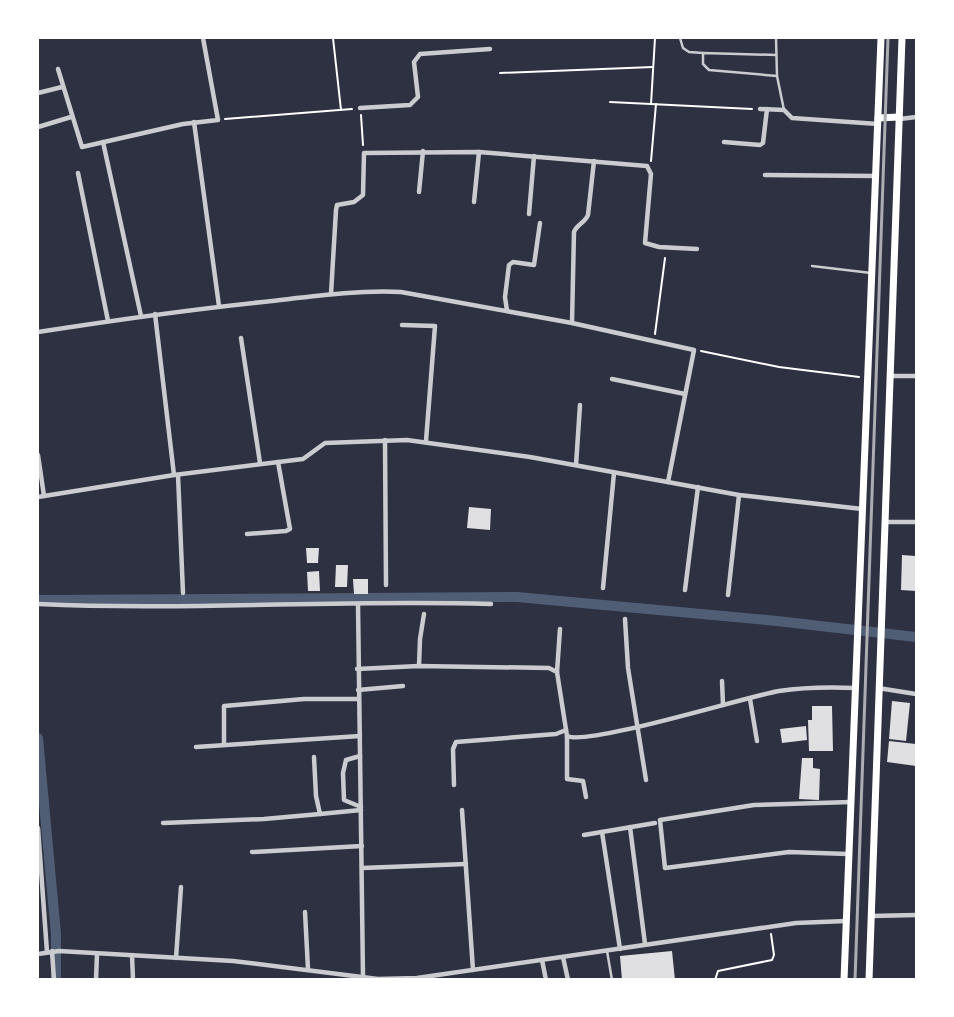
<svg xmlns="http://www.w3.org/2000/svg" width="954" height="1017" font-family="Rubik,sans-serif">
	<rect width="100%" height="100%" fill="#2d3142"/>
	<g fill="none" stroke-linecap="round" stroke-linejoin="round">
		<g stroke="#4f5d75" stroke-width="10">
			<path d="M 38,600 L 517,597 L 777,621 L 916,637"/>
			<path d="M 38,738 L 56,934 L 56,980"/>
		</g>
	</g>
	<g fill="#e0e0e3">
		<path d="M 469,507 L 491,509 L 490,530 L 467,528 Z"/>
		<path d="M 306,548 L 319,548 L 318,563 L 307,563 Z"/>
		<path d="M 902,555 L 916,556 L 916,591 L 901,590 Z"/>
		<path d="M 336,565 L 348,565 L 347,587 L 335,587 Z"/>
		<path d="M 319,571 L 320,591 L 308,591 L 307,572 Z"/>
		<path d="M 353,579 L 368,579 L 368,594 L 354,594 Z"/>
		<path d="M 892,701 L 910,703 L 906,741 L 889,739 Z"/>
		<path d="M 812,706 L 832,706 L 833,751 L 809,751 L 808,720 L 812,720 Z"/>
		<path d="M 806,726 L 807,740 L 782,743 L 780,729 Z"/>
		<path d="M 889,741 L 916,744 L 916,766 L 887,762 Z"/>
		<path d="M 802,758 L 813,758 L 813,768 L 820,769 L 819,800 L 799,799 Z"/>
		<path d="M 672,951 L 675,980 L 622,980 L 620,956 Z"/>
	</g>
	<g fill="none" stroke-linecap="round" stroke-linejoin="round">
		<g stroke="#fff" stroke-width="2">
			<path d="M 333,38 L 341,110"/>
			<path d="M 500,73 L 653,67"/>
			<path d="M 610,102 L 752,109"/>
			<path d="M 651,104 L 655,38"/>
			<path d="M 361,115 L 363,145"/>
			<path d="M 225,119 L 352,109"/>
			<path d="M 651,161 L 656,104"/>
			<path d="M 655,334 L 665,258"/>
			<path d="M 701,351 L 779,367 L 859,377"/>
			<path d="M 715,980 L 718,971 L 772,960 L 774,955 L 771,934"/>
		</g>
		<g stroke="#caccd0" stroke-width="2.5">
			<path d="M 680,38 L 683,48 L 689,52 L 703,53"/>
			<path d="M 776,38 L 777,76 L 784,110"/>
			<path d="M 776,55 L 703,53 L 703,64 L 709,70 L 777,76"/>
			<path d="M 812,266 L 871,273"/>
			<path d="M 607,951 L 612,980"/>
		</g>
		<g stroke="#caccd0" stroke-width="4.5">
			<path d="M 58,69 L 82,147 L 183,124 L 218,120 L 203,38"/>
			<path d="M 38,93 L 62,87"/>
			<path d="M 360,108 L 410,105 L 418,97 L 414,62 L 420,54 L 490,49"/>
			<path d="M 760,109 L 784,110 L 792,118 L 878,124"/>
			<path d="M 900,119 L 916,117"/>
			<path d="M 194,122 L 219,306"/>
			<path d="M 38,127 L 71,117"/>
			<path d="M 103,142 L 141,316"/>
			<path d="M 724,142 L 760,145 L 763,143 L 767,109"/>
			<path d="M 78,173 L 108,321"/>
			<path d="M 765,175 L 877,176"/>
			<path d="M 419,192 L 423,151"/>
			<path d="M 474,202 L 479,152"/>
			<path d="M 529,214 L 534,156"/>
			<path d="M 331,294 L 336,210 L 337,205 L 354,202 L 363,195 L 364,153 L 479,152 L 647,166 L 651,174 L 645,243 L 659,247 L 697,249"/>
			<path d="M 507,311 L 505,297 L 509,265 L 513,262 L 534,265 L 540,223"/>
			<path d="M 155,314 L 174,475"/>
			<path d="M 572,323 L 574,232 C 577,224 585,223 588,215 L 594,161"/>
			<path d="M 402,325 L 435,326 L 426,441"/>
			<path d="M 38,332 C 115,320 193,309 272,301 C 315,296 357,290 401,292 L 572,323 L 694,350 L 668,482"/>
			<path d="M 241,338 L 260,463"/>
			<path d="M 891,376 L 916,376"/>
			<path d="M 612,379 L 685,394"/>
			<path d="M 385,440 L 386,585"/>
			<path d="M 38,455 L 44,496"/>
			<path d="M 576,465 L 580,405"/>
			<path d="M 178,475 L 183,593"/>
			<path d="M 38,497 L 174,475 L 303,459 L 325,443 L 407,440 L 530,457 L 739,495 L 862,509"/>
			<path d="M 886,522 L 916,522"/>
			<path d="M 247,534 L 286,531 L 290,529 L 278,462"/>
			<path d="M 603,588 L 614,473"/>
			<path d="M 685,590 L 698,487"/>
			<path d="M 728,595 L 739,495"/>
			<path d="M 38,604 C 189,611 340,599 491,604"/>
			<path d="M 358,604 L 363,977"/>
			<path d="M 625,619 L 628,668 L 646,780"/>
			<path d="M 560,629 L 557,672 L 567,736 L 567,779 L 583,781 L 586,797"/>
			<path d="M 419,666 L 420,639 L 424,614"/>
			<path d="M 357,669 L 419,666 L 549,668 L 557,672"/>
			<path d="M 722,681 L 723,705"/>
			<path d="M 878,688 L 916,694"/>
			<path d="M 358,690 L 403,686"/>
			<path d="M 750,699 L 757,741"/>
			<path d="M 567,736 C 588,746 745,697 779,691 C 805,687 830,687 856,688"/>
			<path d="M 224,745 L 224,706 L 304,699 L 358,699"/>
			<path d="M 196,747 L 360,736"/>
			<path d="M 360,756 L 346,760 L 343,773 L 344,800 L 361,807"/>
			<path d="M 314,757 L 316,796 L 320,814 L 361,810"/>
			<path d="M 454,785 L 453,749 L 456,742 L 556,734 L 566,730"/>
			<path d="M 462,810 L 473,970"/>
			<path d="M 163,823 L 264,819 L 320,814"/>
			<path d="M 630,827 L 645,944"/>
			<path d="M 38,828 L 47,952"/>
			<path d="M 602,832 L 620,949"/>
			<path d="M 584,835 L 655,823"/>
			<path d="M 252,852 L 362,846"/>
			<path d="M 848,854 L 789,852 L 665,868 L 660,820 L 754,805 L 851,802"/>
			<path d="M 362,868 L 466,864"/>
			<path d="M 305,912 L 308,969"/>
			<path d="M 871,916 L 916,915"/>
			<path d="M 52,951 L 54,980"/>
			<path d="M 38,954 L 59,951 L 233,961 L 378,979 L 417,978 L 796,923 L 846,921"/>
			<path d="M 132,955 L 133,980"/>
			<path d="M 563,957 L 568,980"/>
			<path d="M 176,958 L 181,887"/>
			<path d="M 542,960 L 546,980"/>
			<path d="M 96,980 L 97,954"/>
		</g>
		<g stroke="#fff" stroke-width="7">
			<path d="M 878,118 L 899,117"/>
			<path d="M 844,980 L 881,38"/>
			<path d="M 869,980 L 902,38"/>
		</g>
		<path stroke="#abadb3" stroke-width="3" d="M 855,980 L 888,38"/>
	</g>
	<rect width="954" height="1017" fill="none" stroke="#ffffff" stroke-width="78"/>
</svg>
